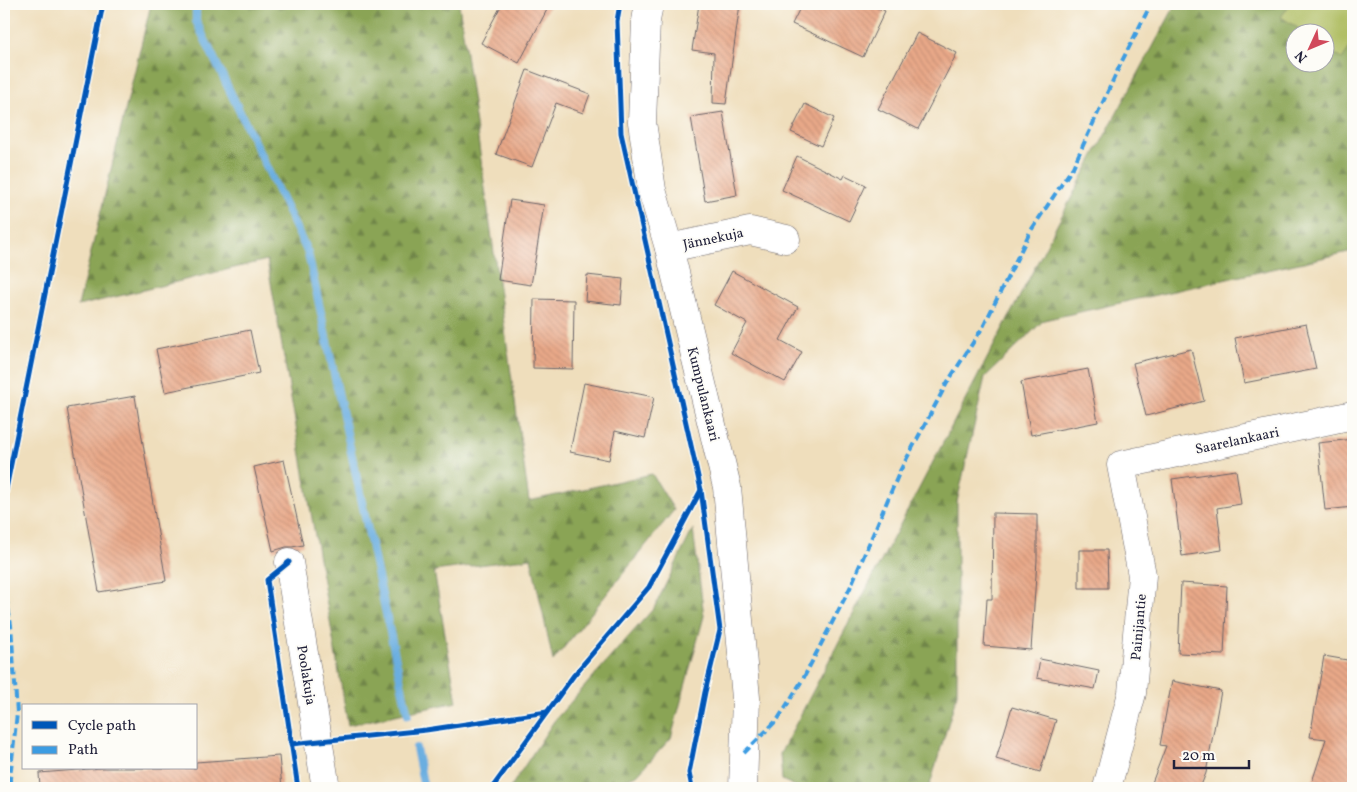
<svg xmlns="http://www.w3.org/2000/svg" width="1357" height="792" font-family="Vollkorn,serif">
	<defs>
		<pattern id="forest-firs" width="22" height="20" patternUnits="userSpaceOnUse" patternTransform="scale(1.25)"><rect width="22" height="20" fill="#8aa455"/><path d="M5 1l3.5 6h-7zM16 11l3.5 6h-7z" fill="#708548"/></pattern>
		<pattern id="building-back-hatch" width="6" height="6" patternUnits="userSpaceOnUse" patternTransform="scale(1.25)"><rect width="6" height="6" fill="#e8a888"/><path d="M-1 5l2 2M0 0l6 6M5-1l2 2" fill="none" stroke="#c79076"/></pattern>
	</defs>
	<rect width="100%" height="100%" fill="#fdfcf7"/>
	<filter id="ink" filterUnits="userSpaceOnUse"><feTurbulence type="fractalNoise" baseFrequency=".02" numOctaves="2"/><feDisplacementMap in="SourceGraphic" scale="10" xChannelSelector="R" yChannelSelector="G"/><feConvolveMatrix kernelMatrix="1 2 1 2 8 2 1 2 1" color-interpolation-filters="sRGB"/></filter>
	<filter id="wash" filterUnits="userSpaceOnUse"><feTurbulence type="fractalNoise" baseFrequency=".0096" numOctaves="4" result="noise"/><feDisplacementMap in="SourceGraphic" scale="20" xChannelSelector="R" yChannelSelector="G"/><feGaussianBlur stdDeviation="1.12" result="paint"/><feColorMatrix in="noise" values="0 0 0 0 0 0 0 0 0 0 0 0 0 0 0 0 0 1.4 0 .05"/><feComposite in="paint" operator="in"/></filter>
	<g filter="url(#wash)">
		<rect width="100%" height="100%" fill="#efdebc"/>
		<g fill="url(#forest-firs)" stroke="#566348" fill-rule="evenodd">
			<path d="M 151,4 L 459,4 L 529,501 L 652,474 L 674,510 L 553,661 L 531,558 L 434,571 L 457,702 L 348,725 L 267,260 L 78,306 Z"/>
			<path d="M 1176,4 L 1353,4 L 1353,251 L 1044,320 L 985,377 L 957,502 L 957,694 L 929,788 L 799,788 L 782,780 L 780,754 L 1078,185 ZM 1294,32 L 1324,32 L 1324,62 L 1294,62 Z"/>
			<path d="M 693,529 L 704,616 L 671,738 L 637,775 L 600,788 L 510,788 L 554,721 L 654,608 Z"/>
		</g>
		<path fill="#adbc5e" stroke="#686f4c" d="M 1290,4 L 1353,4 L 1353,43 L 1342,59 L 1325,47 L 1324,32 L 1304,32 L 1281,17 Z"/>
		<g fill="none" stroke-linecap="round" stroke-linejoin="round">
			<g stroke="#6baee0" stroke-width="8">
				<path d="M 196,4 L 196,21 L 308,253 L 408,715"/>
				<path d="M 416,748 L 424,788"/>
			</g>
		</g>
		<g id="blocks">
			<g fill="url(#building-back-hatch)">
				<path d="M 502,4 L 550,4 L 519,63 L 481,43 Z"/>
				<path d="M 699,4 L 740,4 L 726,104 L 713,103 L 714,53 L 692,50 Z"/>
				<path d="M 802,4 L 869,4 L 885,11 L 863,57 L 792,24 Z"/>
				<path d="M 917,33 L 957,53 L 918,129 L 878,109 Z"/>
				<path d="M 527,70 L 590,94 L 583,113 L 556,103 L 532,167 L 496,154 Z"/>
				<path d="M 805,104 L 834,118 L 821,146 L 791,132 Z"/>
				<path d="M 723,112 L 737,195 L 705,201 L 691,117 Z"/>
				<path d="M 797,156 L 843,179 L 845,175 L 866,185 L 849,221 L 782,190 Z"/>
				<path d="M 510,200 L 544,205 L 531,285 L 498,280 Z"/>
				<path d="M 732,271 L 798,307 L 780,340 L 802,352 L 785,382 L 731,353 L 747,323 L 714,305 Z"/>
				<path d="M 587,275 L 623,279 L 621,305 L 585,301 Z"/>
				<path d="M 534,299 L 574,300 L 573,369 L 533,368 Z"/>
				<path d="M 1306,324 L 1316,369 L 1244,383 L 1235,338 Z"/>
				<path d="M 250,330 L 259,373 L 165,392 L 156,349 Z"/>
				<path d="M 1191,349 L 1204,401 L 1146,416 L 1133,363 Z"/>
				<path d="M 1088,369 L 1098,422 L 1031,435 L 1021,382 Z"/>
				<path d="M 584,383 L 654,397 L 645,438 L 615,431 L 609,460 L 570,452 Z"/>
				<path d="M 135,396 L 166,581 L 99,592 L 67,408 Z"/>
				<path d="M 1353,439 L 1353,507 L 1325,510 L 1318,443 Z"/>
				<path d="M 284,460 L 303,545 L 292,547 L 286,547 L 273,551 L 254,467 Z"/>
				<path d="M 1236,470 L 1241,504 L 1217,508 L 1222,550 L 1182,556 L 1172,479 Z"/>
				<path d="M 993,513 L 1037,514 L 1037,560 L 1031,650 L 984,646 L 987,599 L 992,599 Z"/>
				<path d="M 1079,550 L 1107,550 L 1108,588 L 1079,588 Z"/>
				<path d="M 1181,583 L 1227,586 L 1224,655 L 1178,653 Z"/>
				<path d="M 1324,656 L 1353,661 L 1353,780 L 1351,788 L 1310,788 L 1326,739 L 1310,737 Z"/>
				<path d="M 1040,659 L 1099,671 L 1095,689 L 1037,678 Z"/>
				<path d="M 1172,681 L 1221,691 L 1206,773 L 1200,788 L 1150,788 L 1166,746 L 1160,745 Z"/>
				<path d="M 1012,707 L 1056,720 L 1040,772 L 996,759 Z"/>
				<path d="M 279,756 L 282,788 L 40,788 L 39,773 L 103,768 L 196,768 L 196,762 Z"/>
			</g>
		</g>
	</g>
	<g filter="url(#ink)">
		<use href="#blocks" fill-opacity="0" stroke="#6a6468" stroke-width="1"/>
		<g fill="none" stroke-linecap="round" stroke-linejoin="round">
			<defs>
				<g id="minor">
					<path d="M 649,4 L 646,21 L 642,122 L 652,190 L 669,248 L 727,487 L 746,698 L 743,788"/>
					<path d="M 669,248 L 750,231 L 786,239"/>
					<path d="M 289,562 L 326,788"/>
					<path d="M 1107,788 L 1132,693 L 1142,575 L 1121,465 L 1353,415"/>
				</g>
			</defs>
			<use href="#minor" stroke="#6a6468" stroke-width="29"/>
			<use href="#minor" stroke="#fff" stroke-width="28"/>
			<g stroke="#3c9ce2" stroke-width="4" stroke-dasharray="8 4" stroke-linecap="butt">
				<path d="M 4,585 L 11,625 L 17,713 L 10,778 L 10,788"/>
				<path d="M 744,753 L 778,719 L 803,679 L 850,588 L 900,471 L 947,383 L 983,327 L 1030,232 L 1073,167 L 1121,63 L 1151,4"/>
			</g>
			<defs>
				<g id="cycleway">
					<path d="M 620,4 L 617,21 L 621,133 L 701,490 L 720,630 L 705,692 L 689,773 L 692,788"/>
					<path d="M 4,510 L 5,494 L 103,4"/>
					<path d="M 289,562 L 267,580 L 298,788"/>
					<path d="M 291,744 L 426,730 L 547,712"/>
					<path d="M 492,788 L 574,675 L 649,587 L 701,490"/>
				</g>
			</defs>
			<use href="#cycleway" stroke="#fdfcf7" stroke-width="8"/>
			<use href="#cycleway" stroke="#0057b8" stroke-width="5"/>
		</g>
	</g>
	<g text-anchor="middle" stroke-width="4" stroke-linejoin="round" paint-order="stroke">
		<g font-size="14" fill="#22223b" stroke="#fdfcf7">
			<text transform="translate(713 238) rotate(-12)" y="5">Jännekuja</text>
			<text transform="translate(704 394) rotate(76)" y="5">Kumpulankaari</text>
			<text transform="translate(1237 440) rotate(-12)" y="5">Saarelankaari</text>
			<text transform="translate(1138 627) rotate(-85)" y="5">Painijantie</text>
			<text transform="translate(307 675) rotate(81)" y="5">Poolakuja</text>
		</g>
	</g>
	<rect width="1357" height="792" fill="none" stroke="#fdfcf7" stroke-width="20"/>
	<rect x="22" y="704" width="175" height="65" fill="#fdfcf7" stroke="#a5a5ac"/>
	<rect x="32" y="721" width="25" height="8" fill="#0057b8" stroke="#a5a5ac"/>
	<text x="68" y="730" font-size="15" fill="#22223b">Cycle path</text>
	<rect x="32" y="746" width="25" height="8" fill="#3c9ce2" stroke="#a5a5ac"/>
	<text x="68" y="754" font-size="15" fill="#22223b">Path</text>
	<g transform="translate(1310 48) rotate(226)"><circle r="24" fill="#fdfcf7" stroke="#a5a5ac"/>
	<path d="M0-4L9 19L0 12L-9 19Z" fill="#d1495b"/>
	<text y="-8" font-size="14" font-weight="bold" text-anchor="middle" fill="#22223b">N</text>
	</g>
	<path d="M1174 760v8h75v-8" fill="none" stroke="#22223b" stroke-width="2.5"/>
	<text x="1182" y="760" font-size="15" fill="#22223b" stroke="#fdfcf7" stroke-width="4" paint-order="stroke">20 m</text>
</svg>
